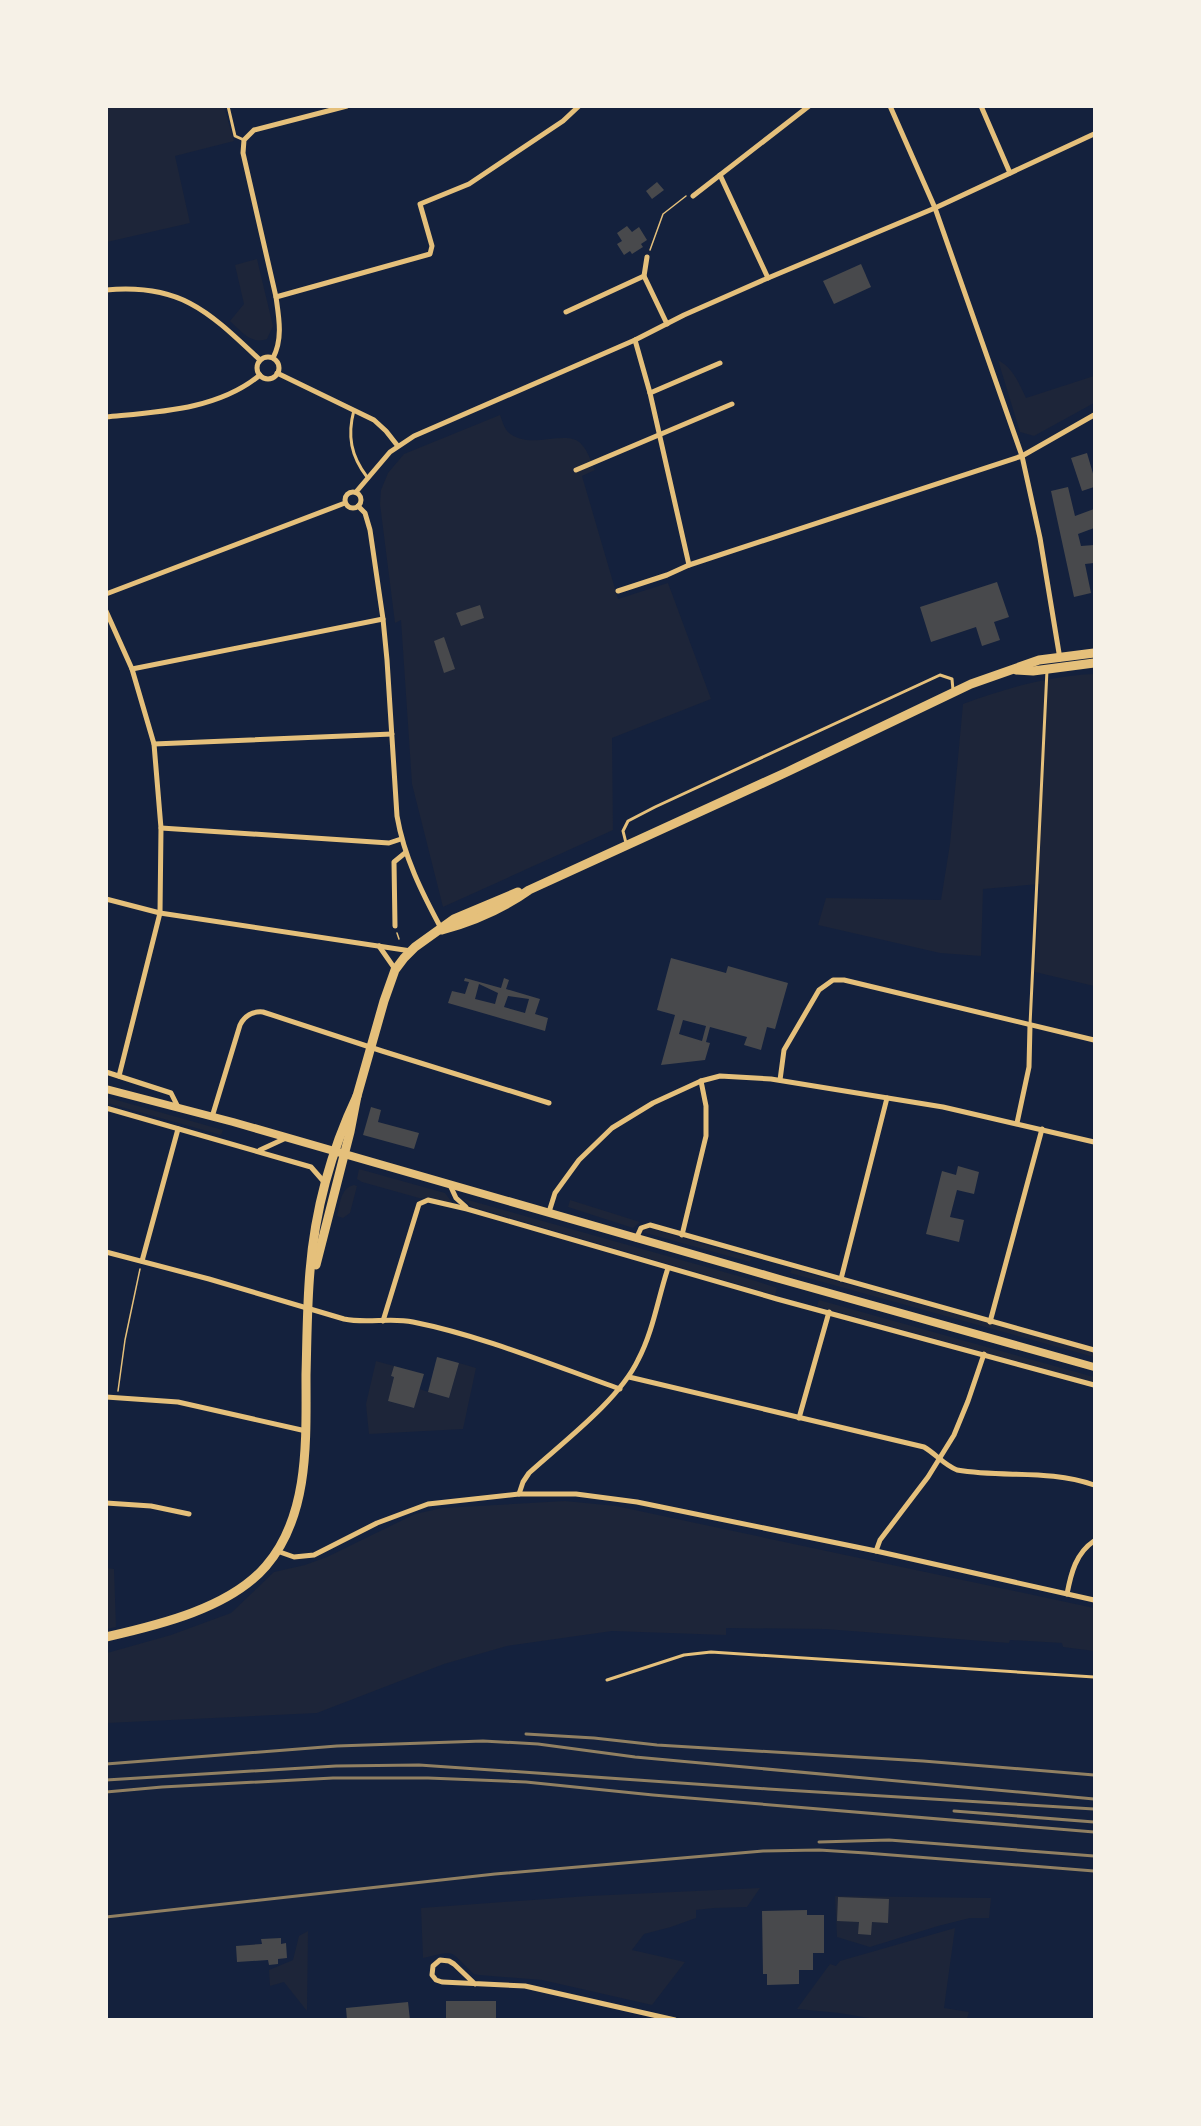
<svg xmlns="http://www.w3.org/2000/svg" width="1201" height="2126" font-family="'Source Sans 3',sans-serif">
	<rect width="100%" height="100%" fill="#14213d"/>
	<g fill="#1d2539">
		<path d="M 106,107 L 224,107 L 234,141 L 175,156 L 190,223 L 107,242 Z"/>
		<path d="M 257,259 L 273,326 L 267,339 C 251,345 241,331 230,321 L 244,304 L 235,265 Z"/>
		<path d="M 998,360 C 1014,369 1018,382 1026,398 L 1094,376 L 1094,403 L 1034,436 L 1020,432 Z"/>
		<path d="M 500,415 C 502,420 504,428 508,432 C 530,452 568,427 582,445 C 588,451 591,462 595,470 L 582,476 L 618,599 L 668,583 L 711,699 L 612,738 L 613,830 L 443,907 L 412,784 L 401,620 L 395,623 L 380,504 L 381,490 L 388,473 L 404,454 Z"/>
		<path d="M 1094,674 L 1094,986 L 1035,972 L 1040,884 L 983,889 L 981,956 L 940,953 L 818,925 L 826,898 L 941,900 L 950,844 L 963,704 C 1006,688 1049,676 1094,674 Z"/>
		<path d="M 106,1097 L 223,1130 L 221,1135 L 107,1103 Z"/>
		<path d="M 359,1169 L 445,1193 L 453,1204 L 430,1198 L 419,1198 L 362,1182 L 357,1179 Z"/>
		<path d="M 354,1185 L 357,1186 L 350,1213 L 343,1218 L 337,1216 C 340,1205 340,1188 354,1185 Z"/>
		<path d="M 461,1198 L 756,1281 L 777,1288 L 775,1295 L 473,1207 Z"/>
		<path d="M 570,1200 L 640,1222 L 633,1228 L 568,1207 Z"/>
		<path d="M 649,1228 L 751,1258 L 750,1262 L 642,1232 Z"/>
		<path d="M 792,1269 L 1094,1352 L 1094,1357 L 790,1273 Z"/>
		<path d="M 819,1300 L 1094,1377 L 1094,1383 L 817,1306 Z"/>
		<path d="M 376,1361 L 394,1366 L 391,1376 L 394,1377 L 388,1401 L 414,1408 L 419,1389 L 449,1398 L 459,1363 L 476,1368 L 463,1429 L 369,1434 L 366,1404 Z"/>
		<path d="M 565,1501 L 616,1506 L 1094,1608 L 1094,1651 L 1063,1647 L 1062,1643 L 1010,1640 L 1009,1643 L 825,1629 L 726,1628 L 726,1635 L 612,1631 L 507,1646 L 444,1664 L 317,1713 L 107,1723 L 107,1653 L 171,1635 L 231,1613 L 274,1572 L 305,1565 L 327,1557 L 415,1514 L 442,1508 Z"/>
		<path d="M 107,1568 L 114,1569 L 116,1627 L 107,1629 Z"/>
		<path d="M 760,1888 L 747,1907 L 714,1908 L 696,1910 L 696,1918 L 671,1927 L 644,1934 L 632,1950 L 685,1962 L 652,2005 L 542,1980 L 479,1975 L 474,1974 C 448,1950 458,1950 423,1958 L 421,1908 L 588,1896 Z"/>
		<path d="M 835,1896 L 991,1898 L 989,1918 L 970,1918 L 938,1926 L 870,1947 L 837,1937 Z"/>
		<path d="M 955,1928 L 944,2008 L 969,2012 L 967,2019 L 875,2019 L 839,2013 L 797,2009 L 830,1964 L 836,1966 L 840,1961 Z"/>
		<path d="M 308,1931 L 307,2011 L 284,1982 L 270,1986 L 269,1970 L 293,1960 L 299,1936 Z"/>
	</g>
	<g fill="#48494c" fill-rule="evenodd">
		<path d="M 657,182 L 664,190 L 652,199 L 646,191 Z"/>
		<path d="M 627,226 L 632,232 L 639,227 L 647,240 L 641,244 L 643,247 L 632,254 L 630,251 L 624,255 L 617,244 L 622,241 L 617,233 Z"/>
		<path d="M 861,264 L 871,287 L 834,304 L 823,281 Z"/>
		<path d="M 1087,453 L 1094,477 L 1094,487 L 1082,491 L 1071,458 Z"/>
		<path d="M 1068,487 L 1075,516 L 1094,509 L 1094,528 L 1078,534 L 1081,546 L 1094,545 L 1094,563 L 1085,564 L 1091,593 L 1074,597 L 1051,491 Z"/>
		<path d="M 997,582 L 1009,617 L 994,622 L 1000,640 L 982,646 L 976,627 L 931,642 L 920,607 Z"/>
		<path d="M 480,605 L 484,618 L 461,626 L 456,613 Z"/>
		<path d="M 444,637 L 455,669 L 444,673 L 434,641 Z"/>
		<path d="M 671,958 L 726,973 L 728,966 L 788,983 L 775,1029 L 767,1027 L 761,1050 L 744,1045 L 747,1037 L 710,1027 L 706,1042 L 710,1043 L 705,1060 L 661,1065 L 675,1015 L 657,1010 ZM 683,1020 L 706,1026 L 702,1041 L 679,1034 Z"/>
		<path d="M 465,978 L 501,988 L 504,978 L 509,980 L 506,989 L 540,999 L 535,1014 L 548,1018 L 545,1031 L 448,1003 L 452,991 L 465,994 L 469,982 L 464,981 ZM 479,984 L 498,993 L 495,1004 L 475,999 ZM 508,996 L 529,999 L 525,1013 L 504,1007 Z"/>
		<path d="M 371,1107 L 381,1110 L 378,1122 L 419,1133 L 414,1149 L 363,1135 Z"/>
		<path d="M 958,1166 L 979,1172 L 974,1194 L 957,1190 L 950,1217 L 964,1220 L 959,1242 L 926,1234 L 942,1171 L 956,1175 Z"/>
		<path d="M 437,1357 L 459,1363 L 449,1398 L 428,1392 Z"/>
		<path d="M 394,1366 L 424,1374 L 414,1408 L 388,1401 L 394,1377 L 391,1376 Z"/>
		<path d="M 838,1897 L 889,1899 L 888,1923 L 872,1922 L 871,1935 L 858,1934 L 859,1922 L 837,1921 Z"/>
		<path d="M 807,1910 L 807,1915 L 824,1915 L 824,1953 L 813,1953 L 813,1970 L 799,1970 L 799,1984 L 767,1985 L 767,1974 L 763,1974 L 762,1911 Z"/>
		<path d="M 281,1938 L 281,1944 L 286,1943 L 287,1958 L 278,1959 L 278,1964 L 269,1965 L 268,1960 L 237,1962 L 236,1946 L 262,1944 L 261,1939 Z"/>
		<path d="M 446,2001 L 496,2001 L 496,2020 L 446,2018 Z"/>
		<path d="M 408,2002 L 410,2020 L 347,2020 L 346,2008 Z"/>
	</g>
	<g fill="none" stroke-linecap="round" stroke-linejoin="round">
		<g stroke="#e5c07b" stroke-width="1.5">
			<path d="M 650,250 L 663,214 L 686,196"/>
			<path d="M 397,933 L 399,939"/>
			<path d="M 118,1391 L 125,1340 L 140,1269"/>
		</g>
		<g stroke="#e5c07b" stroke-width="3">
			<path d="M 228,106 L 235,136 L 244,140"/>
			<path d="M 354,410 C 347,436 351,456 367,477"/>
			<path d="M 626,843 L 623,831 L 628,821 L 655,807 L 940,675 L 952,679 L 953,690"/>
			<path d="M 1030,1025 L 1047,670"/>
			<path d="M 607,1680 L 684,1655 L 711,1652 L 1094,1677"/>
		</g>
		<g stroke="#e5c07b" stroke-width="5">
			<path d="M 890,106 L 935,208 L 1022,456 L 1040,538 L 1060,659"/>
			<path d="M 981,106 L 1010,173"/>
			<path d="M 720,175 L 768,278"/>
			<path d="M 693,196 L 809,106"/>
			<path d="M 647,257 L 644,276 L 667,324"/>
			<path d="M 106,290 C 181,283 209,312 260,360"/>
			<path d="M 276,297 L 430,254 L 432,246 L 420,204 L 469,184 L 563,121 L 579,106"/>
			<path d="M 566,312 L 644,276"/>
			<path d="M 635,340 L 650,393 L 689,565"/>
			<circle cx="268" cy="368" r="11"/>
			<path d="M 273,358 C 283,339 279,318 276,297 L 243,153 L 244,140 L 254,130 L 347,106"/>
			<path d="M 277,373 L 374,420 L 386,431 L 397,445"/>
			<path d="M 650,393 L 720,363"/>
			<path d="M 106,417 C 158,412 218,410 260,375"/>
			<path d="M 576,470 L 732,404"/>
			<circle cx="353" cy="500" r="8"/>
			<path d="M 356,492 L 390,452 L 414,436 L 635,340 L 684,315 L 768,278 L 935,208 L 1094,134"/>
			<path d="M 358,506 L 365,513 L 370,530 L 383,619 L 387,660 L 397,816 C 404,857 422,893 442,930"/>
			<path d="M 618,591 L 667,575 L 689,565 L 1022,456 L 1094,415"/>
			<path d="M 106,594 L 345,503"/>
			<path d="M 106,611 L 132,669 L 154,744 L 161,828 L 160,913 L 119,1076"/>
			<path d="M 132,669 L 383,619"/>
			<path d="M 154,744 L 392,734"/>
			<path d="M 161,828 L 389,843 L 401,839"/>
			<path d="M 106,899 L 160,913 L 411,951"/>
			<path d="M 395,926 L 394,862 L 405,853"/>
			<path d="M 379,946 L 395,969"/>
			<path d="M 106,1072 L 171,1093 L 178,1107"/>
			<path d="M 780,1080 L 784,1050 L 819,990 L 833,980 L 844,980 L 1094,1040"/>
			<path d="M 106,1108 L 311,1167 L 325,1183"/>
			<path d="M 212,1117 L 240,1025 C 245,1015 252,1011 263,1012 L 382,1051 L 549,1103"/>
			<path d="M 1017,1123 L 1029,1067 L 1030,1025"/>
			<path d="M 260,1150 L 286,1138"/>
			<path d="M 450,1185 L 456,1198 L 466,1207"/>
			<path d="M 549,1212 L 555,1193 L 579,1160 L 612,1128 L 653,1103 L 701,1081 L 720,1076 L 771,1079 L 943,1107 L 1094,1142"/>
			<path d="M 682,1235 L 706,1136 L 706,1106 L 701,1081"/>
			<path d="M 636,1239 L 641,1228 L 650,1225 L 1094,1350"/>
			<path d="M 106,1252 L 209,1279 L 344,1319 C 367,1324 390,1317 413,1322 C 483,1336 552,1365 620,1389"/>
			<path d="M 142,1261 L 178,1129"/>
			<path d="M 841,1279 L 887,1098"/>
			<path d="M 383,1321 L 419,1204 L 428,1200 L 467,1209 L 777,1299 L 1094,1385"/>
			<path d="M 990,1322 L 1042,1129"/>
			<path d="M 629,1377 L 924,1447 C 936,1454 944,1465 957,1470 C 1003,1478 1049,1469 1094,1485"/>
			<path d="M 106,1397 L 178,1402 L 306,1431"/>
			<path d="M 799,1418 L 829,1312"/>
			<path d="M 519,1494 L 523,1482 L 529,1473 C 563,1442 619,1400 638,1360 C 653,1332 658,1298 668,1268"/>
			<path d="M 106,1503 L 151,1506 L 189,1514"/>
			<path d="M 277,1551 L 294,1557 L 314,1555 L 377,1523 L 428,1504 L 519,1494 L 576,1494 L 637,1502 L 876,1551 L 1094,1600"/>
			<path d="M 876,1551 L 880,1540 L 928,1477 L 954,1435 L 968,1401 L 984,1354"/>
			<path d="M 1067,1594 C 1071,1573 1076,1553 1094,1541"/>
			<path d="M 475,1984 L 454,1964 L 449,1961 L 440,1960 L 433,1966 L 432,1975 L 436,1980 L 442,1982 L 525,1986 L 675,2020"/>
		</g>
		<path stroke="#e5c07b" stroke-width="8" d="M 106,1089 L 233,1122 L 783,1280 L 1094,1367"/>
		<g stroke="#e5c07b" stroke-width="9">
			<path d="M 1016,670 L 1033,671 L 1094,663"/>
			<path d="M 442,930 C 471,922 504,908 529,890 L 787,772 L 971,684 L 1039,660 L 1094,653"/>
			<path d="M 316,1265 L 350,1132 L 357,1096 L 384,1001 L 395,970 L 404,958 L 415,947 L 454,919 L 518,892"/>
			<path d="M 106,1637 C 159,1625 230,1608 266,1566 C 310,1515 306,1439 306,1375 C 307,1340 307,1305 310,1271 C 315,1210 331,1151 357,1096"/>
		</g>
		<g stroke="#918062" stroke-width="3">
			<path d="M 526,1734 L 594,1738 L 657,1745 L 923,1761 L 1094,1775"/>
			<path d="M 106,1764 L 337,1746 L 483,1741 L 538,1744 L 635,1757 L 1094,1799"/>
			<path d="M 106,1780 L 336,1766 L 419,1765 L 768,1789 L 1094,1809"/>
			<path d="M 106,1792 L 162,1787 L 333,1778 L 428,1778 L 526,1782 L 653,1795 L 1094,1832"/>
			<path d="M 954,1811 L 1094,1822"/>
			<path d="M 819,1842 L 889,1840 L 1094,1856"/>
			<path d="M 106,1917 L 495,1874 L 763,1851 L 819,1850 L 866,1853 L 1094,1871"/>
		</g>
	</g>
	<rect width="1201" height="2126" fill="none" stroke="#f6f1e7" stroke-width="216"/>
</svg>
